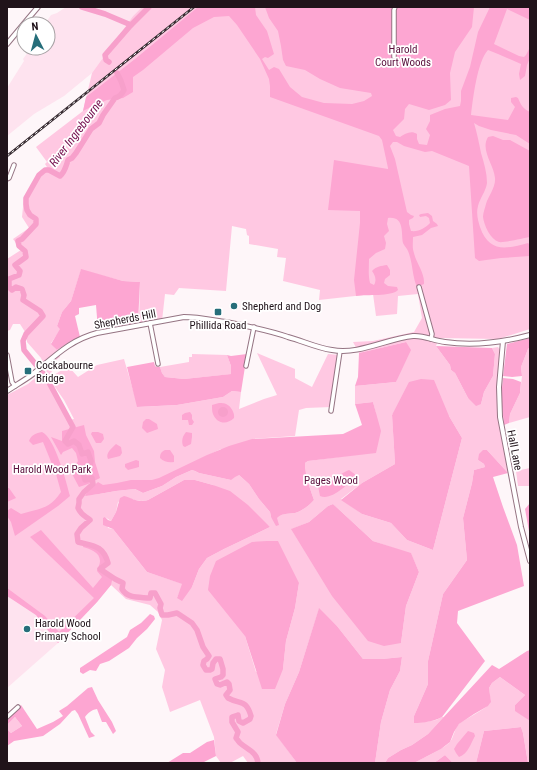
<svg xmlns="http://www.w3.org/2000/svg" width="537" height="770" font-family="'Roboto Condensed',sans-serif">
	<rect width="100%" height="100%" fill="#fef6f9"/>
	<g fill="#fee3ef">
		<path d="M 66,7 L 142,7 L 133,16 L 92,73 L 64,96 L 34,114 L 7,136 L 7,88 L 24,61 L 23,59 L 31,48 L 48,48 L 48,24 L 45,24 L 51,15 L 57,13 Z"/>
		<path d="M 8,596 L 36,615 L 58,643 L 7,688 Z"/>
	</g>
	<g fill="#ffc8e2" fill-rule="evenodd">
		<path d="M 142,7 L 530,7 L 530,329 L 498,339 L 439,338 L 436,346 L 450,365 L 451,370 L 455,373 L 468,398 L 481,404 L 484,392 L 493,376 L 495,354 L 492,348 L 498,347 L 500,350 L 497,406 L 499,424 L 508,473 L 487,450 L 478,460 L 484,464 L 485,467 L 474,470 L 472,483 L 463,518 L 467,560 L 443,594 L 428,661 L 428,684 L 414,716 L 418,723 L 436,720 L 442,717 L 444,717 L 428,734 L 412,745 L 401,750 L 388,758 L 385,763 L 375,763 L 381,722 L 390,690 L 400,671 L 402,657 L 382,659 L 363,659 L 337,626 L 319,609 L 299,672 L 285,704 L 276,734 L 297,763 L 248,763 L 243,756 L 230,763 L 221,763 L 216,756 L 214,737 L 200,700 L 170,712 L 162,687 L 165,670 L 156,649 L 162,620 L 158,612 L 150,605 L 126,599 L 111,585 L 97,602 L 58,643 L 36,615 L 8,596 L 7,597 L 7,395 L 28,384 L 42,372 L 46,377 L 69,420 L 74,419 L 64,400 L 50,380 L 41,358 L 27,342 L 27,335 L 20,324 L 13,324 L 10,330 L 7,331 L 7,259 L 21,250 L 13,239 L 29,228 L 22,217 L 24,197 L 40,173 L 47,167 L 45,164 L 47,162 L 36,147 L 83,111 L 92,73 L 133,16 ZM 232,226 L 246,229 L 247,235 L 249,236 L 249,244 L 278,249 L 277,257 L 286,258 L 283,281 L 320,290 L 319,300 L 373,294 L 376,316 L 397,314 L 398,296 L 418,294 L 422,318 L 414,332 L 373,341 L 353,342 L 359,353 L 406,342 L 396,382 L 355,386 L 355,404 L 373,402 L 376,414 L 376,452 L 308,461 L 305,463 C 305,476 310,488 314,500 C 310,505 302,511 295,513 C 289,514 281,513 277,517 L 277,520 L 271,517 L 270,512 L 259,499 L 249,484 L 239,475 L 252,439 L 295,436 L 299,410 L 306,408 L 331,407 L 340,355 L 328,354 L 312,387 L 295,378 L 295,369 L 257,353 L 277,395 L 264,399 L 239,409 L 241,392 L 232,391 L 223,397 L 177,405 L 138,407 L 124,359 L 97,365 L 78,377 L 68,366 L 54,375 L 48,366 L 60,357 L 57,350 L 51,343 L 61,329 L 57,326 L 62,312 L 71,301 L 81,270 L 123,281 L 140,282 L 139,325 L 162,321 L 165,294 L 174,295 L 179,288 L 226,291 ZM 392,414 L 449,416 L 462,438 L 433,550 L 407,540 L 391,523 L 362,514 L 341,499 L 362,483 L 395,464 ZM 221,449 L 231,480 L 199,473 L 195,471 L 192,470 L 176,477 L 162,486 L 143,493 L 135,489 L 116,491 L 99,494 L 89,495 L 136,485 L 160,482 L 198,460 ZM 184,480 L 195,480 L 213,485 L 270,527 L 224,549 L 207,558 L 199,569 L 192,587 L 177,598 L 183,584 L 147,572 L 113,529 L 108,528 L 105,517 L 111,521 L 116,512 L 118,502 L 129,498 C 136,501 141,502 148,500 ZM 333,504 L 373,541 L 411,554 L 419,572 L 406,606 L 401,643 L 292,529 L 309,522 L 328,506 ZM 299,583 L 295,608 L 286,641 L 283,669 L 256,672 L 245,636 Z"/>
		<path d="M 530,347 L 530,417 L 509,423 L 510,414 L 520,393 L 522,376 L 521,367 L 528,349 Z"/>
		<path d="M 192,354 L 227,355 L 231,366 L 232,374 L 184,379 L 165,377 L 162,373 L 160,367 L 189,362 L 189,357 L 192,357 Z"/>
		<path d="M 530,468 L 530,486 L 518,486 L 516,471 Z"/>
		<path d="M 500,677 L 525,695 L 515,705 L 515,710 L 530,721 L 530,763 L 528,763 L 523,733 L 521,727 L 484,731 L 476,763 L 453,763 L 445,755 L 434,763 L 414,763 C 424,757 440,751 449,743 C 454,738 454,729 459,724 C 465,719 488,708 490,703 C 491,699 489,692 489,688 L 492,683 Z"/>
		<path d="M 15,717 L 22,726 L 11,733 L 8,730 L 7,725 Z"/>
	</g>
	<g fill="#fda6d2">
		<path d="M 198,7 L 255,7 L 256,15 L 267,31 L 274,54 L 268,58 L 265,57 L 262,59 L 269,70 L 274,67 L 279,69 L 290,87 L 302,97 L 324,103 L 352,104 L 364,101 L 372,96 L 371,93 L 340,88 L 320,79 L 305,70 L 286,66 L 283,60 L 281,46 L 278,31 L 269,18 L 265,7 L 474,7 L 472,27 L 455,52 L 450,73 L 451,100 L 445,105 L 429,110 L 409,104 L 405,109 L 404,119 L 393,130 L 396,136 L 400,137 C 405,134 411,130 417,134 L 417,139 L 419,144 L 427,145 L 430,135 L 426,129 L 430,121 L 430,115 L 445,109 L 460,106 L 461,101 L 461,91 L 470,67 L 478,32 L 490,7 L 530,7 L 530,20 L 507,9 L 494,44 L 519,56 L 524,57 L 526,55 L 530,47 L 530,58 L 527,65 L 525,76 L 520,80 L 519,74 L 521,64 L 498,54 L 488,50 C 477,62 473,99 471,115 L 508,120 L 515,107 L 511,102 L 511,98 L 516,97 L 518,98 C 521,105 523,109 530,112 L 530,144 L 516,135 L 491,130 L 479,126 L 474,123 C 477,133 479,143 481,153 C 484,163 487,173 487,183 C 486,191 480,198 478,206 C 476,213 478,221 480,227 C 489,253 506,249 528,243 L 530,245 L 530,256 L 501,258 L 479,261 L 475,258 L 469,166 L 432,151 L 425,152 L 404,146 L 397,142 L 393,142 L 390,146 L 395,159 L 407,212 L 411,215 L 414,216 L 413,218 L 409,220 L 409,224 L 411,231 C 419,232 425,228 430,223 L 429,218 L 426,216 L 420,217 L 419,215 L 421,214 L 428,213 L 432,216 L 433,221 L 437,224 L 438,226 L 431,228 L 422,235 L 413,237 C 413,242 412,248 414,253 C 416,263 425,273 424,284 L 417,287 C 412,276 413,263 408,251 C 407,248 404,246 403,243 C 401,234 405,216 388,218 L 387,224 L 389,231 L 384,236 L 386,243 L 385,249 L 376,253 L 369,259 C 369,267 368,275 370,283 L 374,285 C 377,280 375,275 372,271 C 377,266 381,266 387,265 L 390,270 L 390,275 L 385,279 L 384,283 L 388,286 L 397,287 L 398,290 C 391,297 367,294 356,296 L 354,280 L 360,223 L 360,211 L 328,210 L 334,160 L 388,169 L 388,168 L 382,140 L 379,136 L 270,97 L 270,86 L 269,79 L 260,59 L 237,25 L 229,16 L 214,17 L 193,28 L 143,70 L 133,77 L 133,92 L 123,98 L 107,100 L 95,105 L 83,111 L 86,97 L 135,59 Z"/>
		<path d="M 493,136 L 503,140 L 510,140 L 530,151 L 530,237 C 524,238 504,243 499,242 C 490,239 484,225 483,217 C 483,213 485,208 486,204 C 488,197 496,187 495,178 C 494,165 480,150 488,137 Z"/>
		<path d="M 81,269 L 123,281 L 140,282 L 138,323 L 98,330 L 96,305 L 79,308 L 79,314 L 75,316 L 80,337 L 71,341 L 57,350 L 51,344 L 60,329 L 57,326 L 62,312 L 71,301 Z"/>
		<path d="M 530,338 L 530,347 L 528,349 L 521,367 L 522,376 L 512,377 L 503,376 L 507,344 Z"/>
		<path d="M 406,342 L 411,350 L 396,382 L 355,386 L 358,377 L 359,353 Z"/>
		<path d="M 436,346 L 492,348 L 495,354 L 493,376 L 484,392 L 481,404 L 476,406 L 468,398 L 455,373 L 451,370 L 450,365 Z"/>
		<path d="M 247,354 L 241,392 L 232,391 L 223,397 L 177,405 L 137,407 L 127,367 L 154,362 L 155,366 L 157,367 L 160,367 L 162,373 L 165,377 L 184,379 L 231,374 L 231,366 L 227,355 L 231,356 Z"/>
		<path d="M 503,378 L 513,379 L 521,382 L 520,393 L 510,414 L 509,423 L 504,425 L 501,397 Z"/>
		<path d="M 421,379 L 434,380 L 449,416 L 462,438 L 433,550 L 407,540 L 391,523 L 362,514 L 341,500 L 362,483 L 395,464 L 392,415 L 409,382 Z"/>
		<path d="M 373,402 L 381,431 L 376,453 L 308,461 L 305,463 C 305,476 310,488 314,500 C 310,505 302,511 295,513 C 289,514 281,513 277,518 L 279,525 L 276,526 L 271,517 L 270,512 L 259,499 L 249,484 L 239,475 L 235,477 L 231,480 L 199,473 L 195,471 L 192,470 L 176,477 L 162,486 L 143,493 L 135,489 L 116,491 L 99,494 L 85,496 L 87,492 L 98,482 L 103,485 L 117,483 L 131,480 L 152,480 L 159,478 L 207,455 L 229,446 L 252,439 L 343,434 L 362,425 L 355,404 Z"/>
		<path d="M 219,403 C 221,403 225,403 226,404 C 231,406 235,413 234,418 C 227,425 217,424 213,414 C 212,412 212,408 212,405 Z"/>
		<path d="M 190,412 L 192,415 L 192,419 L 194,422 L 192,425 L 189,425 L 188,420 L 182,420 L 182,415 L 185,413 Z"/>
		<path d="M 146,419 L 149,419 L 157,424 L 158,429 L 147,433 L 142,428 L 143,422 Z"/>
		<path d="M 84,425 L 86,435 L 94,451 L 95,462 L 100,478 L 88,484 L 79,487 L 71,472 L 78,461 L 76,453 L 72,448 L 63,452 L 61,455 L 51,437 L 62,441 L 62,431 Z"/>
		<path d="M 42,432 C 55,438 66,481 70,496 L 58,506 L 15,536 L 11,522 L 7,516 L 7,511 L 11,508 L 21,514 C 40,508 49,510 61,492 L 56,474 L 43,442 L 33,445 L 29,441 C 31,435 36,433 42,432 Z"/>
		<path d="M 92,432 L 98,432 L 103,434 L 104,439 L 101,443 L 96,443 L 91,434 Z"/>
		<path d="M 186,432 L 192,433 L 192,437 L 191,444 L 185,447 L 183,446 C 181,440 183,436 186,432 Z"/>
		<path d="M 116,444 L 121,447 L 122,453 L 120,456 L 108,459 C 105,453 112,448 116,444 Z"/>
		<path d="M 165,450 L 170,450 L 174,456 L 174,462 C 169,463 164,462 160,458 C 160,454 161,452 165,450 Z"/>
		<path d="M 483,450 L 487,450 L 508,473 L 493,477 L 503,507 L 517,545 L 524,586 L 458,611 L 457,623 L 485,661 L 442,717 C 434,721 424,723 414,723 L 414,716 L 428,684 L 428,661 L 443,594 L 467,560 L 463,518 L 472,483 L 474,470 L 485,467 L 484,464 L 478,460 L 479,454 Z"/>
		<path d="M 136,460 L 139,461 L 139,467 L 128,470 L 125,467 L 125,464 Z"/>
		<path d="M 349,470 L 356,475 L 356,477 C 347,484 332,501 320,496 L 318,486 C 322,484 327,483 331,481 C 336,478 343,472 349,470 Z"/>
		<path d="M 184,480 L 195,480 L 213,485 L 230,491 L 248,505 L 270,527 L 224,549 L 207,558 L 199,569 L 192,587 L 182,601 L 177,598 L 182,584 L 147,572 L 113,529 L 103,525 L 103,518 L 105,517 L 108,520 L 111,521 L 116,512 L 120,498 L 124,496 C 135,499 137,503 148,500 Z"/>
		<path d="M 7,488 L 9,488 L 16,498 L 7,502 Z"/>
		<path d="M 530,503 L 530,537 L 525,509 Z"/>
		<path d="M 333,504 L 373,541 L 411,553 L 419,572 L 406,606 L 401,643 L 384,646 L 368,641 L 332,596 L 291,529 L 309,522 L 328,506 Z"/>
		<path d="M 41,530 L 93,588 L 102,577 L 97,571 C 98,568 100,564 100,561 C 100,552 90,549 83,547 L 84,542 C 99,546 105,546 109,563 L 104,569 L 113,576 L 111,585 L 97,602 L 58,643 L 36,615 L 7,596 L 7,588 L 45,616 L 59,632 L 94,598 L 30,537 Z"/>
		<path d="M 267,541 L 278,541 L 299,583 L 295,608 L 286,641 L 283,669 L 275,689 L 262,689 L 245,636 L 208,590 L 210,576 L 216,561 L 252,542 Z"/>
		<path d="M 319,608 L 337,626 L 363,659 L 382,659 L 402,657 L 400,671 L 390,690 L 381,722 L 375,763 L 297,763 L 276,735 L 285,704 L 299,672 Z"/>
		<path d="M 150,614 L 154,616 L 155,619 L 147,629 L 137,638 L 129,648 L 109,661 L 100,664 L 96,671 L 90,670 L 83,674 L 80,672 L 80,668 L 127,637 L 130,630 L 141,623 Z"/>
		<path d="M 530,650 L 530,721 L 515,711 L 515,705 L 525,695 L 500,677 L 492,683 L 489,688 L 491,702 L 488,706 L 474,714 L 459,724 L 454,732 L 450,742 L 441,749 L 414,763 L 385,763 L 388,758 L 401,750 L 412,745 L 428,734 L 492,665 L 499,669 L 527,651 Z"/>
		<path d="M 92,687 L 98,700 L 112,722 L 116,731 L 113,734 L 106,722 L 102,722 L 97,709 C 91,710 88,713 85,717 L 91,732 L 95,736 L 89,738 L 78,714 L 75,710 L 72,711 L 60,724 L 43,736 L 14,741 L 7,746 L 7,726 L 8,730 L 11,733 L 22,726 L 15,717 L 7,725 L 7,717 L 21,705 L 37,729 L 53,722 L 63,716 L 59,711 L 67,706 L 88,688 Z"/>
		<path d="M 521,727 L 523,733 L 528,763 L 476,763 L 484,731 Z"/>
		<path d="M 468,731 L 474,733 L 475,736 C 471,743 468,754 459,757 L 456,753 L 454,749 L 457,744 Z"/>
		<path d="M 214,740 L 216,756 L 202,763 L 167,763 L 183,753 L 190,753 L 207,742 Z"/>
		<path d="M 445,755 L 453,763 L 434,763 Z"/>
	</g>
	<circle fill="#f7a0cb" cx="223" cy="412" r="5"/>
	<g fill="none" stroke-linecap="round" stroke-linejoin="round">
		<g stroke="#f7a0cb" stroke-width="5.5">
			<path d="M 82,7 L 105,14 L 131,25"/>
			<path d="M 109,62 L 106,60 L 105,55 L 131,25 L 149,7"/>
			<path d="M 117,73 L 121,81 L 124,90 C 122,94 120,97 115,98 L 103,115 L 99,123 L 91,129 L 76,153 L 72,158 L 68,160 C 66,166 65,172 60,176 L 49,170 L 45,170 L 39,175 L 26,198 L 26,204 L 27,210 L 30,215 L 36,219 L 36,224 L 22,239 L 18,241 L 19,246 L 25,251 L 26,257 L 15,265 L 20,271 L 19,275 L 9,279 L 9,287 L 12,290 L 16,287 L 22,289 L 24,295 L 23,300 L 40,311 L 43,316 L 26,334 L 23,341 L 24,350 L 46,377 L 73,427 L 65,441 L 68,444 L 74,441 L 79,445 L 82,454 L 88,452 L 91,461 L 90,466 L 85,467 L 83,473 L 85,480 L 92,478 L 93,484 L 84,492 L 79,499 L 79,503 L 78,508 C 81,515 85,516 90,520 L 81,528 L 77,534 L 78,542 C 93,546 103,545 108,563 L 100,569 L 115,579 L 123,583 L 122,589 C 128,599 139,597 150,598 L 151,593 L 155,593 L 161,604 L 160,608 L 162,615 L 168,615 L 177,613 L 192,623 L 197,630 L 203,647 L 209,656 L 207,659 L 204,661 L 203,665 L 206,670 L 210,670 L 212,669 L 213,663 L 216,659 L 220,659 L 223,669 L 223,675 L 221,677 L 215,679 L 217,684 L 220,685 L 227,682 L 229,684 L 230,690 L 226,695 L 228,698 C 241,705 246,699 251,716 L 250,719 L 243,723 L 239,721 L 238,715 L 232,717 L 232,722 L 238,732 L 236,738 C 237,739 238,741 240,743 C 248,750 257,752 258,763"/>
		</g>
		<defs>
			<g id="minor">
				<path d="M 394,57 L 394,10 L 395,7"/>
				<path d="M 7,179 L 9,178 L 14,165"/>
				<path d="M 419,287 L 432,334 L 431,339"/>
				<path d="M 150,323 L 158,364"/>
				<path d="M 7,355 L 12,382 L 15,386"/>
				<path d="M 246,366 L 254,327"/>
				<path d="M 331,411 L 340,351"/>
				<path d="M 7,717 L 18,707"/>
			</g>
			<g id="tertiary">
				<path d="M 7,44 L 27,20 L 38,7"/>
				<path d="M 503,341 L 499,387 L 500,417 L 521,527 L 530,561"/>
				<path d="M 7,391 C 16,385 25,380 33,374 C 54,357 70,340 97,333 L 184,317 C 198,317 212,320 226,322 C 247,326 268,330 288,337 C 303,341 317,348 332,350 C 359,355 386,339 413,336 C 424,335 434,341 445,342 C 472,346 504,342 530,335"/>
			</g>
		</defs>
		<use href="#minor" stroke="#957483" stroke-width="5.5"/>
		<use href="#tertiary" stroke="#957483" stroke-width="6"/>
		<use href="#minor" stroke="#fff" stroke-width="3.5"/>
		<use href="#tertiary" stroke="#fff" stroke-width="4"/>
		<defs>
			<path id="rail" d="M 7,156 L 194,7"/>
		</defs>
		<use href="#rail" stroke="#392d33" stroke-width="2.5"/>
		<use href="#rail" stroke="#fff" stroke-width="1" stroke-dasharray="3" stroke-linecap="butt"/>
	</g>
	<g fill="#266e7a" stroke="#fff" stroke-width="1.5">
		<circle cx="234" cy="306" r="4"/>
		<rect x="214" y="308" width="8" height="8" rx="2"/>
		<rect x="24" y="367" width="8" height="8" rx="2"/>
		<circle cx="27" cy="629" r="4"/>
	</g>
	<g text-anchor="middle" stroke-width="3.5" stroke-linejoin="round" paint-order="stroke">
		<g font-size="11" fill="#5b103d" stroke="#fff">
			<text x="403" y="53">Harold<tspan x="403" dy="13">Court Woods</tspan></text>
			<text x="52" y="473">Harold Wood Park</text>
			<text x="331" y="484">Pages Wood</text>
		</g>
		<g font-size="11" fill="#20131a" stroke="#fff" text-anchor="start">
			<text x="242" y="310">Shepherd and Dog</text>
			<text x="218" y="329" text-anchor="middle">Phillida Road</text>
			<text x="36" y="369">Cockabourne<tspan x="36" dy="13">Bridge</tspan></text>
			<text x="35" y="627">Harold Wood<tspan x="35" dy="13">Primary School</tspan></text>
		</g>
		<g font-size="11" fill="#20131a" stroke="#fff">
			<text transform="translate(125 319) rotate(-11)" y="4">Shepherds Hill</text>
			<text transform="translate(515 450) rotate(79)" y="4">Hall Lane</text>
		</g>
		<g font-size="12" font-style="italic" fill="#730d4d" stroke="#fff">
			<text transform="translate(76 133) rotate(-53)" y="4">River Ingrebourne</text>
		</g>
	</g>
	<rect width="537" height="770" fill="none" stroke="#20131a" stroke-width="16"/>
	<g transform="translate(36 36) rotate(354)"><circle r="19" fill="#ffffff" stroke="#a6a1a3"/>
	<path d="M0-3L7 15L0 10L-7 15Z" fill="#266e7a"/>
	<text y="-6" font-size="11" font-weight="bold" text-anchor="middle" fill="#20131a">N</text>
	</g>
</svg>
